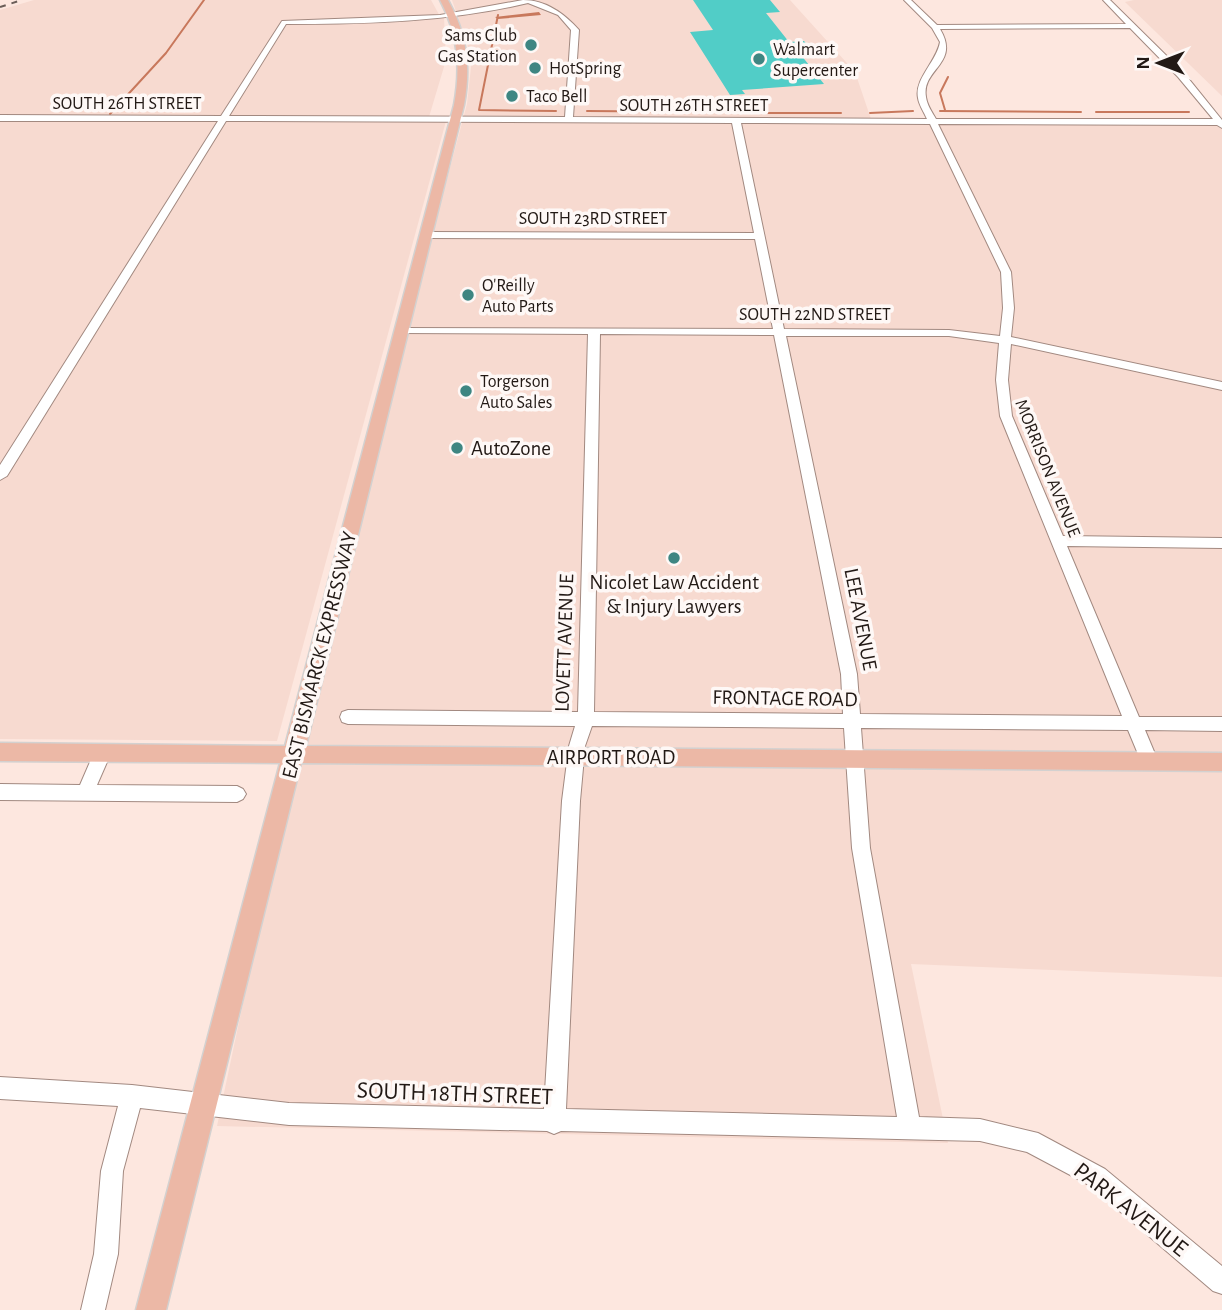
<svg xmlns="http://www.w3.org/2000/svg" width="1222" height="1310" font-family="'Alegreya Sans',sans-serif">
	<rect width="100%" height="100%" fill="#fde7df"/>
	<g fill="#f7dad0">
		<path d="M 34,0 L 431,0 L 441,18 L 444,17 L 446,60 L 429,117 L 0,115 L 0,10 Z"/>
		<path d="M 452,0 L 790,0 L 855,72 L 871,119 L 1222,119 L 1222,977 L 911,964 L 948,1143 L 217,1126 L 260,923 L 420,280 L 467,104 L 472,58 Z"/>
		<path d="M 1134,0 L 1222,0 L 1222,96 L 1125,2 Z"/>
		<path d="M 0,120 L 446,121 L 277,741 L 0,739 Z"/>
	</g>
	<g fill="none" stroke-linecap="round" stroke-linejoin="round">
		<g stroke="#c8785c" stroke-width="2">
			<path d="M 498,15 L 479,110 L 556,111"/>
			<path d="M 945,110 L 940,93 L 948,77"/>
			<path d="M 587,111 L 716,112"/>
			<path d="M 940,111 L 1081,112"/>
			<path d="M 1096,112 L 1189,112"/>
			<path d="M 750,113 L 841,113"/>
			<path d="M 870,113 L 913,111"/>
			<path d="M 110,114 L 166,53 L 204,0"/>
		</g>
		<path fill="#c8785c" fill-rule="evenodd" d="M 539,12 L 541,15 L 498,19 L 495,17 Z"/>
	</g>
	<path fill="#51cdc7" d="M 693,0 L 770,0 L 780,12 L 766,13 L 789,42 L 804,41 L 815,54 L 801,55 L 824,84 L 742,90 L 745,94 L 730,95 L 690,32 L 713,30 Z"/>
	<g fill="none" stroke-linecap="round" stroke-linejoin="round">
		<defs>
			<g id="minor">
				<path d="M 523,0 C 545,0 564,13 579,30 L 573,117 L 927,119 C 924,112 919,105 918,98 C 914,79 937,61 940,42 L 932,28 L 904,0 L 911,0 L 937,25 L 1126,24 L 1103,0 L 1110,0 L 1184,73 L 1222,120 L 1222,128 L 1217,125 L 938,124 L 1011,272 L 1014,308 L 1011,337 L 1222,382 L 1222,390 L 1011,344 L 1008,380 L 1012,416 L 1063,536 L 1222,538 L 1222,548 L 1067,546 L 1139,717 L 1222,717 L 1222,731 L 1145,730 L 1158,761 L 1155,766 L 1149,768 L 1143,766 L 1128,730 L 861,728 L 870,848 L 919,1117 L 980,1119 L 1038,1133 L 1105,1169 L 1222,1266 L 1222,1294 L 1213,1291 L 1089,1185 L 1027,1152 L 980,1141 L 561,1131 L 554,1134 L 547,1131 L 289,1125 L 140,1108 L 123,1171 L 118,1254 L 105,1310 L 81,1310 L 94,1254 L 101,1171 L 118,1106 L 0,1099 L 0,1077 L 132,1085 L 289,1103 L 544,1109 L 562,801 L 569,746 L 575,726 L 348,724 L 342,722 L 340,717 L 342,712 L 348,710 L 578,712 L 588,334 L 401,333 L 397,332 L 397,328 L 773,329 L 755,239 L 426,238 L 421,235 L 426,232 L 754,233 L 732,123 L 226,121 L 7,476 L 0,480 L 0,465 L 218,121 L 0,121 L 0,115 L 221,116 L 282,21 L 440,15 ZM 528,3 L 558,15 L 571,30 L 565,117 L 229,116 L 286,24 C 368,24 448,22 528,3 ZM 1130,28 L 1178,77 L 1213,119 L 936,119 C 932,112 927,105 926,97 C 921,69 961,64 940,29 ZM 741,123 L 930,124 L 1001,272 L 1003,308 L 1000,336 L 949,330 L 784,329 ZM 600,334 L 774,335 L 841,674 L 843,714 L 594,712 ZM 786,336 L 949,336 L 999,343 L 996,380 L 1000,416 L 1122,716 L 860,714 L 857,674 ZM 592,726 L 844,728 L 852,848 L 897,1117 L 566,1109 L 580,801 L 585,746 Z"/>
				<path d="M 102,746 L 108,748 L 111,753 L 97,785 L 237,786 L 243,789 L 246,794 L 243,799 L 237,802 L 0,800 L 0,784 L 80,785 L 96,748 Z"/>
			</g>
			<path id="major" d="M 440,0 L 448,0 C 467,34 471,67 464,105 L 306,746 L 1222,753 L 1222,771 L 301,763 L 166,1310 L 136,1310 L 280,763 L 0,761 L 0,743 L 285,746 L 454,105 C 461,67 458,34 440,0 Z"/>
		</defs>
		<use href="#minor" stroke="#a28980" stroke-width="2"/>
		<use href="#major" stroke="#d3d1d0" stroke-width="3"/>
		<use href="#minor" fill="#fff" fill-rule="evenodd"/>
		<use href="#major" fill="#ecb8a6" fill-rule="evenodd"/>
		<path stroke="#6a5d58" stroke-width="2" stroke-dasharray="6 6" stroke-linecap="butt" d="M 0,7 L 22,0"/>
	</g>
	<g fill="#3e8682" stroke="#fef8f6" stroke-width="2.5">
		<circle cx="531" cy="45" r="7"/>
		<circle cx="759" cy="59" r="7"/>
		<circle cx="535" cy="68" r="7"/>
		<circle cx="512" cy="96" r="7"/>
		<circle cx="468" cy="295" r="7"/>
		<circle cx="466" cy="391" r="7"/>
		<circle cx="457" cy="448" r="7"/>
		<circle cx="674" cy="558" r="7"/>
	</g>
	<g text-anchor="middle" stroke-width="7" stroke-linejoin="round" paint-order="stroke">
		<g font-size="18" fill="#221915" stroke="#fef8f6" text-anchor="start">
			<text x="517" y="41" text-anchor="end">Sams Club<tspan x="517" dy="21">Gas Station</tspan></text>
			<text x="773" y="55">Walmart<tspan x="773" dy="21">Supercenter</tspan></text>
			<text x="549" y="74">HotSpring</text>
			<text x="526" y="102">Taco Bell</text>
			<text x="482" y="291">O'Reilly<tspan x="482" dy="21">Auto Parts</tspan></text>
			<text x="480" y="387">Torgerson<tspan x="480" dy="21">Auto Sales</tspan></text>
		</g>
		<g font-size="18" fill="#221915" stroke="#fef8f6">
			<text x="127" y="109">SOUTH 26TH STREET</text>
			<text x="694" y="111">SOUTH 26TH STREET</text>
			<text x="593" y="224">SOUTH 23RD STREET</text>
			<text x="815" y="320">SOUTH 22ND STREET</text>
			<text transform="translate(1048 468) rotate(68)" y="6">MORRISON AVENUE</text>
		</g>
		<g font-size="21" fill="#221915" stroke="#fef8f6" text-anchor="start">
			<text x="471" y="455">AutoZone</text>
			<text x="674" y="589" text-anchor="middle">Nicolet Law Accident<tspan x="674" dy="24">&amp; Injury Lawyers</tspan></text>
		</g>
		<g font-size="21" fill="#221915" stroke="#fef8f6">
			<text transform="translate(861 619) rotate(79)" y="7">LEE AVENUE</text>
			<text transform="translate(564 643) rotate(-88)" y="7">LOVETT AVENUE</text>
			<text transform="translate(319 655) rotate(-76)" y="7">EAST BISMARCK EXPRESSWAY</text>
			<text transform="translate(785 698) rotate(1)" y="7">FRONTAGE ROAD</text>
			<text x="611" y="764">AIRPORT ROAD</text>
		</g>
		<g font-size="24" fill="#221915" stroke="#fef8f6">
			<text transform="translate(455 1093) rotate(2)" y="8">SOUTH 18TH STREET</text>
			<text transform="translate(1131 1209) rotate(38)" y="8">PARK AVENUE</text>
		</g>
	</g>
	<g transform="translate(1159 63) rotate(270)" stroke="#fef8f6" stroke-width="5" paint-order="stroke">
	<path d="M0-5L12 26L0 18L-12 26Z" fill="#221915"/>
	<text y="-10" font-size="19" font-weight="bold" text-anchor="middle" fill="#221915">N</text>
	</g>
</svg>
